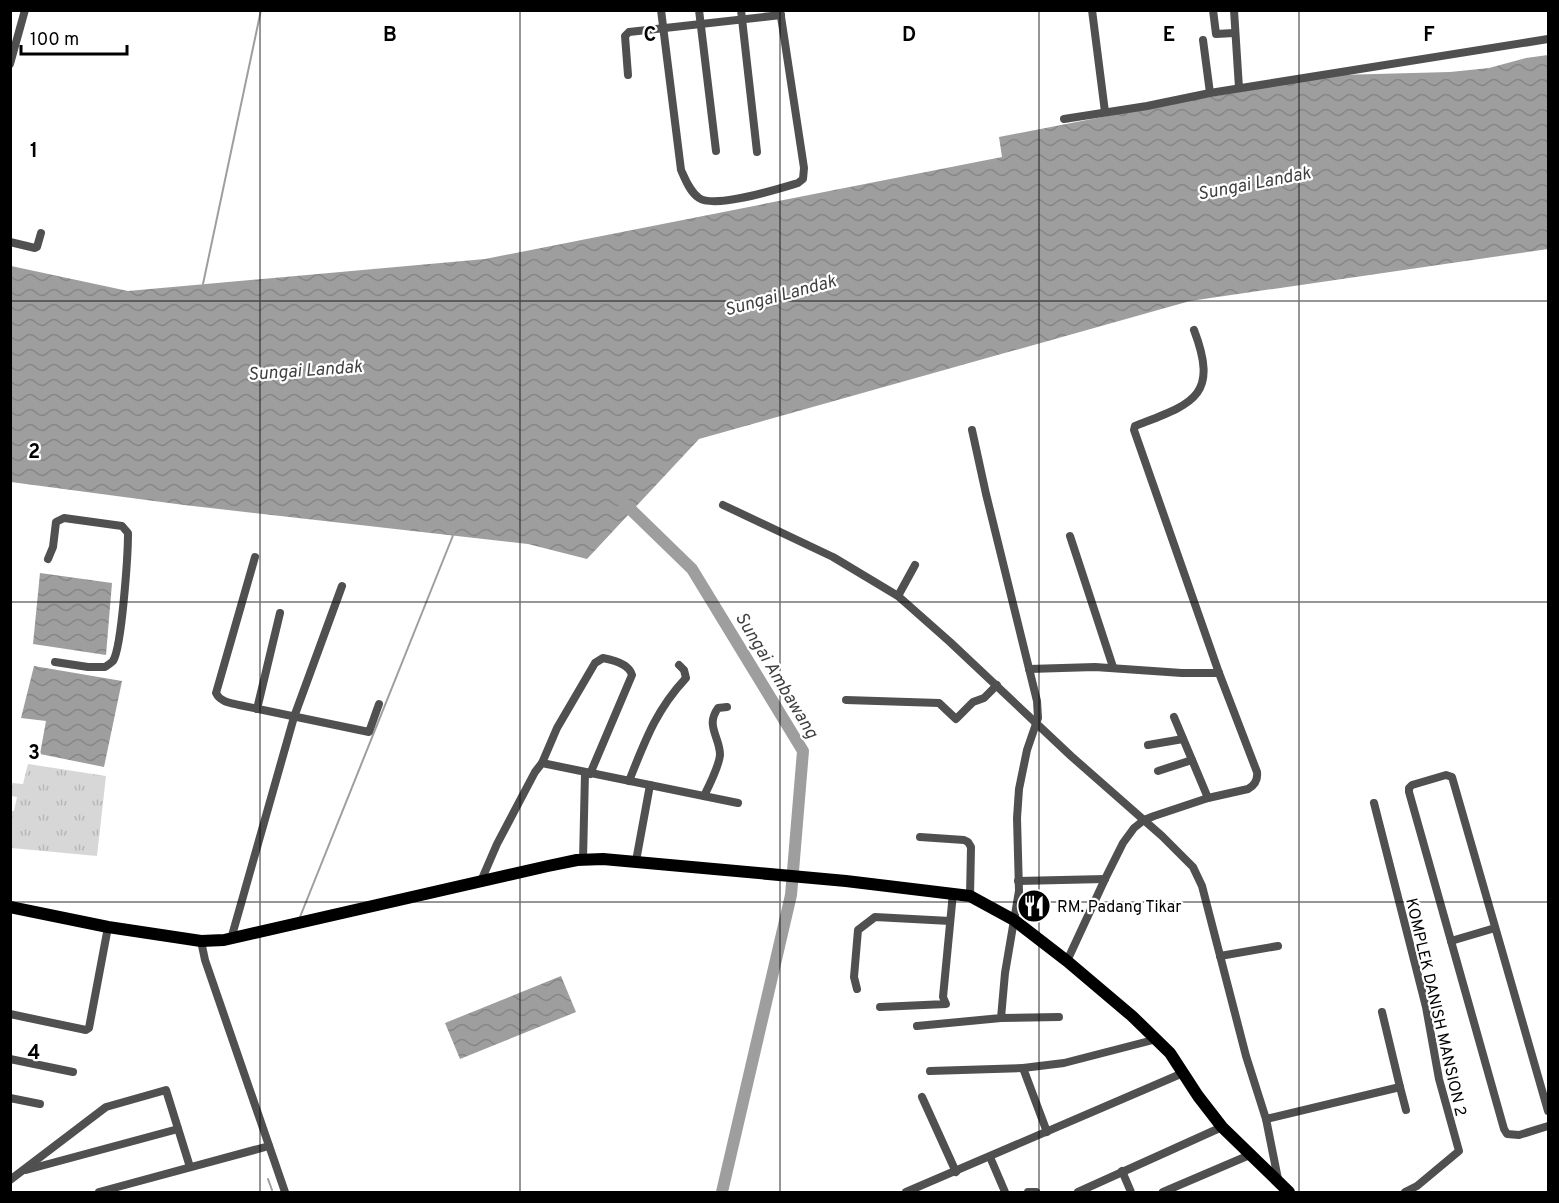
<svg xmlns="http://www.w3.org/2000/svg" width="1559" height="1203" font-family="Overpass,sans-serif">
	<defs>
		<pattern id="grass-tufts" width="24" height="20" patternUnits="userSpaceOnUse" patternTransform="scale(1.5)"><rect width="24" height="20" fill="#d7d7d7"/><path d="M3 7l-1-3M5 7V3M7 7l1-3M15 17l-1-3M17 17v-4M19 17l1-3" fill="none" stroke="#b7b7b7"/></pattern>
		<pattern id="water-waves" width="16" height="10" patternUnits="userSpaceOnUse" patternTransform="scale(1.5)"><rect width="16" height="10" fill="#9e9e9e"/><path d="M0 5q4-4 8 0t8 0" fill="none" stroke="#868686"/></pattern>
	</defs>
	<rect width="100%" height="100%" fill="#fff"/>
	<path fill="url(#grass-tufts)" d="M 28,764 L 106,776 L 97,856 L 11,848 L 11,811 L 14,811 L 17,797 L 11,796 L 12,783 L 23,784 Z"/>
	<g fill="url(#water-waves)">
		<path d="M 1548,55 L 1548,249 L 1190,301 L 699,439 L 587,559 L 528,544 L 184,505 L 11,482 L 11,266 L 128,291 L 485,259 L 1002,157 L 999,137 L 1169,104 L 1338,75 L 1450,72 L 1489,68 L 1526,58 Z"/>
		<path d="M 40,573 L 112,583 L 106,655 L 33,644 Z"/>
		<path d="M 34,666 L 122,681 L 104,767 L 40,754 L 46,721 L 21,718 Z"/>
		<path d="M 561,976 L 576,1012 L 460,1059 L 445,1023 Z"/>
	</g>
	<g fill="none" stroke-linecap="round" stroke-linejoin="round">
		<g stroke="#9e9e9e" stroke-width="2">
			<path d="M 203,284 L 261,10"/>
			<path d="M 300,917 L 454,533"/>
			<path d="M 268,1179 L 272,1190"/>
		</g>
		<path stroke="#9e9e9e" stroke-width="12" d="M 622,501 L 692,569 L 803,751 L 791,895 L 722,1192"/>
		<g stroke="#505050" stroke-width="8">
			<path d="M 661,10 L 681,170 C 685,179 690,192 699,198 C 715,209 778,189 798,183 L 803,179 L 804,168 L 780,10"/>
			<path d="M 699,10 L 716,151"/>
			<path d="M 741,10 L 757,152"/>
			<path d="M 1092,10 L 1105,112"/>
			<path d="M 1213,10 L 1216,34 L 1234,33"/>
			<path d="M 1234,10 L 1239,88"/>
			<path d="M 1203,40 L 1210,93"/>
			<path d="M 10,64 L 25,10"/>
			<path d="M 628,75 L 625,36 L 629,32 L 781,15"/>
			<path d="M 1064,119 L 1147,106 L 1210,93 L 1548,39"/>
			<path d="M 10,242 L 35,248 L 37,247 L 41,233"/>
			<path d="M 723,505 L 833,557 L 898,596 L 950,642 L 1071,756 L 1162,836 L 1193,867 L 1202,886 L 1246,1056 L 1266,1119 L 1278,1179"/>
			<path d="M 1070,536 L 1113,667"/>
			<path d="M 255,557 L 216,693 C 220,702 231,703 239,705 L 369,732 L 379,704"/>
			<path d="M 48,559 L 53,547 L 56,522 L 64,518 L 122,526 L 128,533 C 128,553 122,647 113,661 C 111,663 108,665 105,667 L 88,667 L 55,662"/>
			<path d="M 898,596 L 915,565"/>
			<path d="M 1029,669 L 1095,667 L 1182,673 L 1219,673"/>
			<path d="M 846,700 L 939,703 L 956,719 L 973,702 L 984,698 L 997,685"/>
			<path d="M 257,709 L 280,613"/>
			<path d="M 1174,717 L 1208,798"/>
			<path d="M 1148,745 L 1183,739"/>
			<path d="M 542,763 L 557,728 L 595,663 L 603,658 C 614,660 629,664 632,675 L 590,774"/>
			<path d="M 1158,771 L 1192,760"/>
			<path d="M 629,781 C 645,741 656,710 686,678 L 684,670 L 679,665"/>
			<path d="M 704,796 C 709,786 719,766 720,755 C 720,737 705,726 718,708 L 727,707"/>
			<path d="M 1374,803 L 1426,1007 L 1439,1079 L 1459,1151 L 1417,1186 L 1405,1192"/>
			<path d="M 920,837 L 964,840 L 968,842 L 971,847 L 970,896"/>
			<path d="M 583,860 L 585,773"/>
			<path d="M 636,861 L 650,785"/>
			<path d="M 481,881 L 497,844 L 535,772 L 542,763 L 738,803"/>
			<path d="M 1018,881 L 1105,879"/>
			<path d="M 231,939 L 294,717 L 342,586"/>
			<path d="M 201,941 L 205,960 L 285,1192"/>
			<path d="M 1451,941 L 1495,928"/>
			<path d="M 1220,956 L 1278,946"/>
			<path d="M 1067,961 L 1105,879 L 1123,843 L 1134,828 L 1144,820 L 1154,816 L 1208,798 L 1248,789 C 1255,785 1258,780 1257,772 L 1219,673 L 1134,430 L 1135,426 C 1191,404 1220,398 1194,330"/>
			<path d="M 857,989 L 854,977 L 858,930 L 875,917 L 950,921"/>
			<path d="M 880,1007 L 946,1004 L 943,997 L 953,893"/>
			<path d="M 10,1014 L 86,1030 L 89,1028 L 108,927"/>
			<path d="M 1001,1018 L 1059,1017"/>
			<path d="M 917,1026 L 1001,1018 L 1005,973 L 1019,891 L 1017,818 L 1019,789 L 1027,750 L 1038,718 L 1037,701 L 986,494 L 972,430"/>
			<path d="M 10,1059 L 73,1072"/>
			<path d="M 930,1071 L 1023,1068"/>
			<path d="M 1400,1087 L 1406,1110"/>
			<path d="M 922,1097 L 956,1172"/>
			<path d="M 10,1098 L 40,1104"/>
			<path d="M 1548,1111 L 1452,777 L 1446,775 L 1412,785 L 1409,788 L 1409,792 L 1504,1129 L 1507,1134 L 1519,1135 L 1548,1126"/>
			<path d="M 1266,1119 L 1400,1087 L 1382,1012"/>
			<path d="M 1047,1132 L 1023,1068 L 1064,1063 L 1157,1039"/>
			<path d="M 990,1157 L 1005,1192"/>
			<path d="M 26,1170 L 178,1129"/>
			<path d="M 1122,1171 L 1131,1192"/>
			<path d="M 10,1180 L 106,1107 L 166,1090 L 190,1167"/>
			<path d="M 99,1192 L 269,1146"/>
			<path d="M 906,1192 L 1183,1073"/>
			<path d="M 1028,1192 L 1036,1192"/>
			<path d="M 1078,1192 L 1222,1127"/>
			<path d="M 1163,1192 L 1252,1154"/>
		</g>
		<path stroke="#000" stroke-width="12" d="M 10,907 L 108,927 L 201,941 L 224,940 L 548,866 L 577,860 L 603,859 L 846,881 L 970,896 L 1014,920 L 1067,961 L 1132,1016 L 1170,1053 L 1198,1096 L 1222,1127 L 1289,1192"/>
	</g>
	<path fill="none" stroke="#000" stroke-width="1.5" stroke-opacity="0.55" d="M 260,10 L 260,1192M 520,10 L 520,1192M 780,10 L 780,1192M 1039,10 L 1039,1192M 1299,10 L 1299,1192M 10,301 L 1548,301M 10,602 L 1548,602M 10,902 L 1548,902"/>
	<defs>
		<symbol id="restaurant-disc" viewBox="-11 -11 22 22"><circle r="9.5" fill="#000" stroke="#fff"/><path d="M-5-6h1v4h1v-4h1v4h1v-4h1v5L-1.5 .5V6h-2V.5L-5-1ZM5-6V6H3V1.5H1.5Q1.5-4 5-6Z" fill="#fff"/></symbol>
	</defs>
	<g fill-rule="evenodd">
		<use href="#restaurant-disc" x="1015" y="887" width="38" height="38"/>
	</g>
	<g text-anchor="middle" stroke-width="4.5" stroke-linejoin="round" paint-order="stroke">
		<g font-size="16" fill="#000" stroke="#fff" text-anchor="start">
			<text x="1057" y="912">RM. Padang Tikar</text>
		</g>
		<g font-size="16" fill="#000" stroke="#fff">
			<text transform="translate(1437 1007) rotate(77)" y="6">KOMPLEK DANISH MANSION 2</text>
		</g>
		<g font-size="18" font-style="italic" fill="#3f3f3f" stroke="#fff">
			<text transform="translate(1254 183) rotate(-11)" y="6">Sungai Landak</text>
			<text transform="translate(780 295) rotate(-15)" y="6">Sungai Landak</text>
			<text transform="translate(305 370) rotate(-4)" y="6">Sungai Landak</text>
			<text transform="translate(777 675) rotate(59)" y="6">Sungai Ambawang</text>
		</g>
	</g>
	<g font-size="20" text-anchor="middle" font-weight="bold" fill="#000" stroke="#fff" stroke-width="4.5" stroke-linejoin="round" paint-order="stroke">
		<text x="390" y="41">B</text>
		<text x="650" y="41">C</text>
		<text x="909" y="41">D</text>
		<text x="1169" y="41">E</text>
		<text x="1429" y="41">F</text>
		<text x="34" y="157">1</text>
		<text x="34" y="458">2</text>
		<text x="34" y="759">3</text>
		<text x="34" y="1059">4</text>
	</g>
	<rect width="1559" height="1203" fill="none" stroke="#000000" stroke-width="24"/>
	<path d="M21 45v9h106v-9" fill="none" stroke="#000000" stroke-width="3"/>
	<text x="30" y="45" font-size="18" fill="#000000" stroke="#ffffff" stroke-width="4.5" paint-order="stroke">100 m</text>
</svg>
